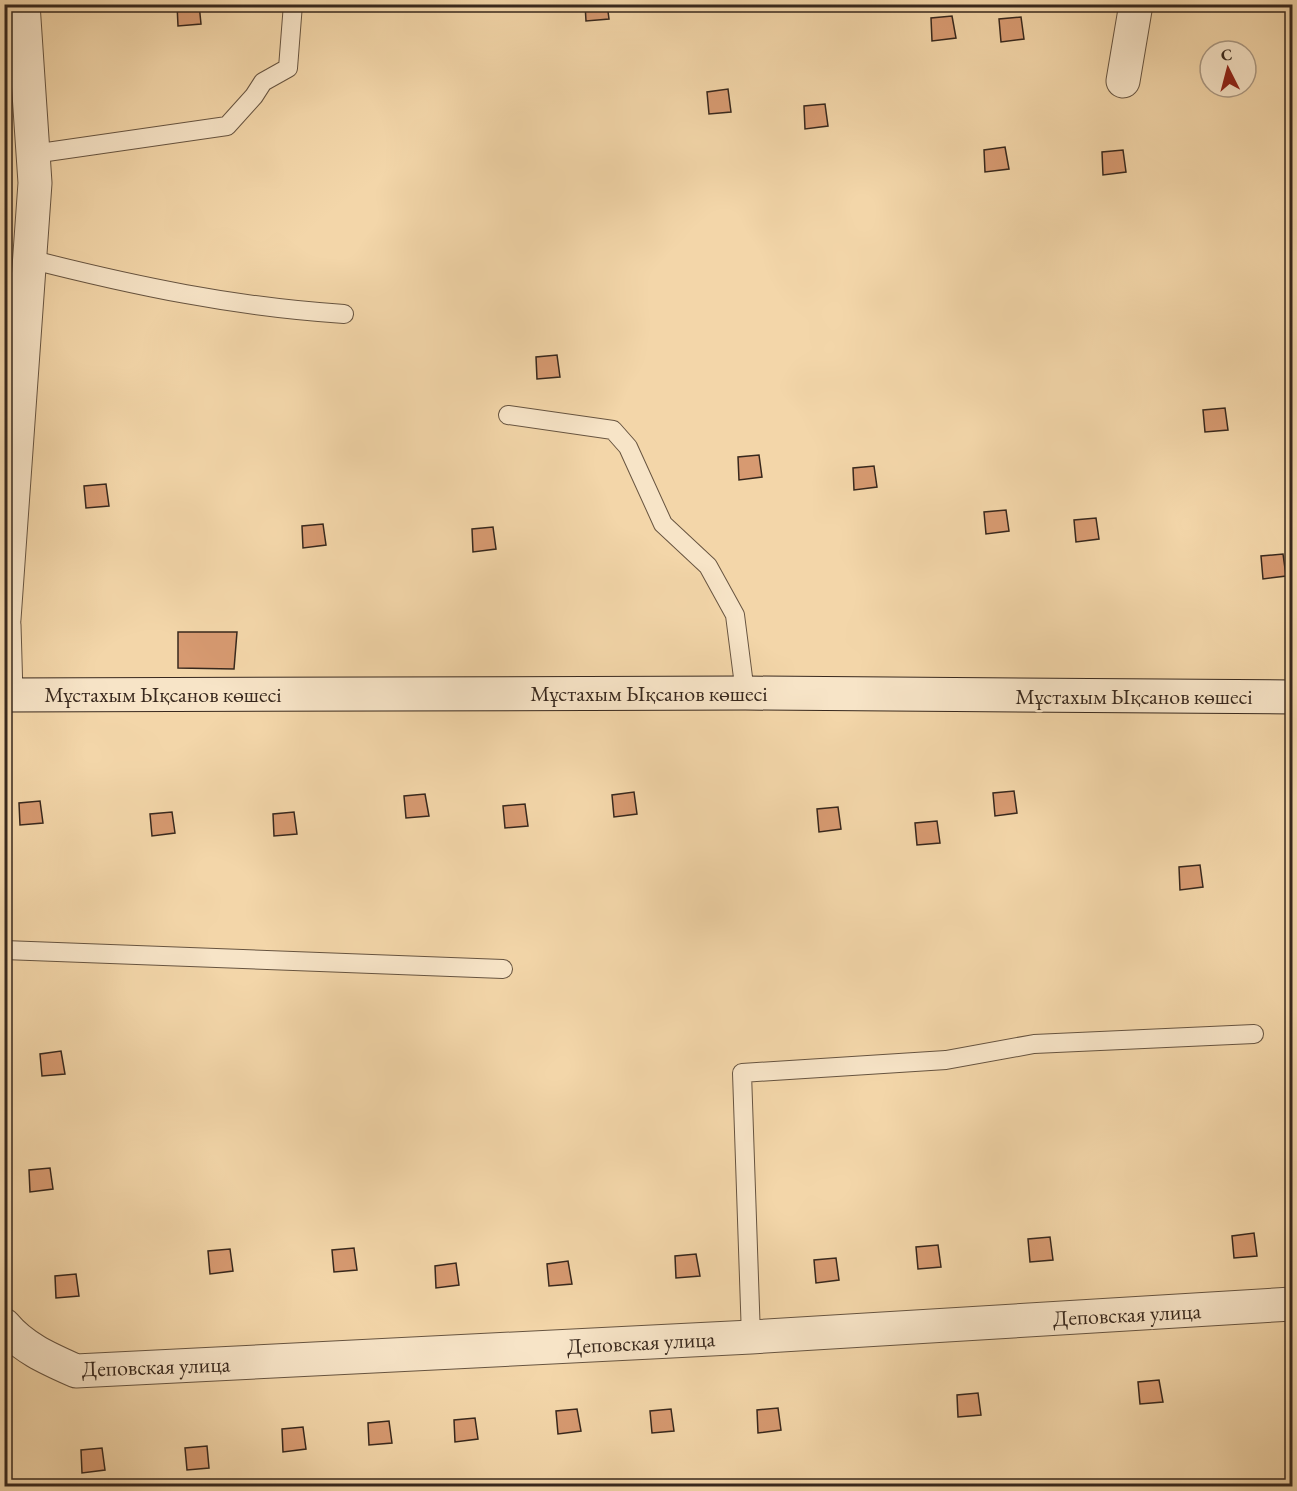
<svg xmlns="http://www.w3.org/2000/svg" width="1297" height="1491" font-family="'EB Garamond',serif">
	<rect width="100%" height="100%" fill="#f3d6a9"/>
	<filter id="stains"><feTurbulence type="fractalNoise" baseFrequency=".00333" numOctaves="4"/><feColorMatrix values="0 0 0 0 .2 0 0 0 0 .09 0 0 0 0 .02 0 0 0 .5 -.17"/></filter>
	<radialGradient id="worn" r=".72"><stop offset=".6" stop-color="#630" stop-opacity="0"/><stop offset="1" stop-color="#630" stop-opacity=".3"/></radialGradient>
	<g fill="#d79a71" stroke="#38281d" stroke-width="1.5">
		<path d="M 177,4 L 199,4 L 201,24 L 178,26 Z"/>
		<path d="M 585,4 L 607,4 L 609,19 L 586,21 Z"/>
		<path d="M 952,16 L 956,38 L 932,41 L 931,18 Z"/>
		<path d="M 1021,17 L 1024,39 L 1001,42 L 999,19 Z"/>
		<path d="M 728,89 L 731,112 L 709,114 L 707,92 Z"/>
		<path d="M 825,104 L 828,126 L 805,129 L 804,106 Z"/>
		<path d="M 1005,147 L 1009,169 L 985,172 L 984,150 Z"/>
		<path d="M 1123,150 L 1126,172 L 1103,175 L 1102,152 Z"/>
		<path d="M 557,355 L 560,377 L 537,379 L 536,357 Z"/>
		<path d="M 1225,408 L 1228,430 L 1205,432 L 1203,410 Z"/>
		<path d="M 759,455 L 762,477 L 739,480 L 738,457 Z"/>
		<path d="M 874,466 L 877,487 L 854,490 L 853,468 Z"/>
		<path d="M 106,484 L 109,506 L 86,508 L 84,486 Z"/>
		<path d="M 1006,510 L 1009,531 L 986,534 L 984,512 Z"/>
		<path d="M 1096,518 L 1099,539 L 1076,542 L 1074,520 Z"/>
		<path d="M 323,524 L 326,545 L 303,548 L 302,526 Z"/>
		<path d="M 493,527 L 496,549 L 473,552 L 472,529 Z"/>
		<path d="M 1283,554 L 1286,576 L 1263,579 L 1261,556 Z"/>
		<path d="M 178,632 L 237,632 L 234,669 L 178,668 Z"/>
		<path d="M 1014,791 L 1017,813 L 995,816 L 993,793 Z"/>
		<path d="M 634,792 L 637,814 L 614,817 L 612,795 Z"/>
		<path d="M 425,794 L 429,816 L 406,818 L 404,796 Z"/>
		<path d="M 40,801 L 43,823 L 20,825 L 19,803 Z"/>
		<path d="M 525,804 L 528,826 L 505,828 L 503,806 Z"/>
		<path d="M 838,807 L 841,829 L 819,832 L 817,809 Z"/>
		<path d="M 172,812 L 175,833 L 152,836 L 150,814 Z"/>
		<path d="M 294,812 L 297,834 L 274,836 L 273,814 Z"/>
		<path d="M 937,821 L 940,843 L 917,845 L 915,823 Z"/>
		<path d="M 1292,848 L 1292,870 L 1287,871 L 1286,849 Z"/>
		<path d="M 1200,865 L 1203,887 L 1180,890 L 1179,867 Z"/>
		<path d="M 61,1051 L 65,1074 L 42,1076 L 40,1054 Z"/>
		<path d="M 50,1168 L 53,1189 L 30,1192 L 29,1170 Z"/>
		<path d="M 1254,1233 L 1257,1256 L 1234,1258 L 1232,1236 Z"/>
		<path d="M 1050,1237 L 1053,1260 L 1030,1262 L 1028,1239 Z"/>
		<path d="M 938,1245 L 941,1267 L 918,1269 L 916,1247 Z"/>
		<path d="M 354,1248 L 357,1270 L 334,1272 L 332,1250 Z"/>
		<path d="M 230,1249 L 233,1271 L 210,1274 L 208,1251 Z"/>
		<path d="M 696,1254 L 700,1276 L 676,1278 L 675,1256 Z"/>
		<path d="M 836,1258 L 839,1280 L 816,1283 L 814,1260 Z"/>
		<path d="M 568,1261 L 572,1284 L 549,1286 L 547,1264 Z"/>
		<path d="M 456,1263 L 459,1285 L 436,1288 L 435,1266 Z"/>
		<path d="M 76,1274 L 79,1296 L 56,1298 L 55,1276 Z"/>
		<path d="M 1159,1380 L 1163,1402 L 1140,1404 L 1138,1382 Z"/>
		<path d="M 978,1393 L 981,1415 L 958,1417 L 957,1395 Z"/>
		<path d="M 778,1408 L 781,1430 L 758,1433 L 757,1410 Z"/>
		<path d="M 577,1409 L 581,1431 L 558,1434 L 556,1411 Z"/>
		<path d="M 671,1409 L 674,1431 L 652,1433 L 650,1411 Z"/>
		<path d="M 475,1418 L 478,1439 L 455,1442 L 454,1420 Z"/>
		<path d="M 389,1421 L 392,1443 L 369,1445 L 368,1423 Z"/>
		<path d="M 303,1427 L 306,1449 L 283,1452 L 282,1429 Z"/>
		<path d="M 207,1446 L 209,1468 L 187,1470 L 185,1448 Z"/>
		<path d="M 102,1448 L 105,1470 L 82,1473 L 81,1450 Z"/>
	</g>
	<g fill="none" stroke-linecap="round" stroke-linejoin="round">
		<defs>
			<g id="lane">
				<path d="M 33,154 L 227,126 L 254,96 L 263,82 L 288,68 L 293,4"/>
				<path d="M 29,259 C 135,286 235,307 344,314"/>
				<path d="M 508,415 L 613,430 L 628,447 L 663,524 L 708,566 L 735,615 L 745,693"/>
				<path d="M 4,950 L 503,969"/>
				<path d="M 751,1337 L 742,1073 L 946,1060 L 1034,1044 L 1254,1034"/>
			</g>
			<g id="street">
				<path d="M 1123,81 L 1136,4"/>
				<path d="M 4,619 L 35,183 L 23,4"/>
				<path d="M 4,625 L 6,694"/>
				<path d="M 4,1325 C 23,1348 49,1359 76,1371 L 751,1337 L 1292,1304"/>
			</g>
			<path id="secondary" d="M 4,695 L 745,693 L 1292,697"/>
		</defs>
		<use href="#lane" stroke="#675440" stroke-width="20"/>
		<use href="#street" stroke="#675440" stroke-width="35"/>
		<use href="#secondary" stroke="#38281d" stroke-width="35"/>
		<use href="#lane" stroke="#f7e4c7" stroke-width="18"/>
		<use href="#street" stroke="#f7e4c7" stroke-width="33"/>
		<use href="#secondary" stroke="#f7e4c7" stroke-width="33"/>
	</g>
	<g text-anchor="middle" stroke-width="4.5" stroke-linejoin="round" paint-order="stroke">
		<g font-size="22" fill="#38281d" stroke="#f7e4c7">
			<text x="649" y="701">Мұстахым Ықсанов көшесі</text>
			<text x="163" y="702">Мұстахым Ықсанов көшесі</text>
			<text x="1134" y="704">Мұстахым Ықсанов көшесі</text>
			<text transform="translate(1127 1314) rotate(-3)" y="8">Деповская улица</text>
			<text transform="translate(641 1342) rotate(-3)" y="8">Деповская улица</text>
			<text transform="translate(156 1366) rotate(-2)" y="8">Деповская улица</text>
		</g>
	</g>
	<rect width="1297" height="1491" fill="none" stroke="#f3d6a9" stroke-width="24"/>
	<rect x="6" y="6" width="1285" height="1479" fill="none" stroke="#38281d" stroke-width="3"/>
	<rect x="12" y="12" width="1273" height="1467" fill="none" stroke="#38281d" stroke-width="1.5"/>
	<g transform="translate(1228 69) rotate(354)"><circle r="28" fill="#f7e4c7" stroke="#ab9983" stroke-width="1.5"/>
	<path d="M0-4.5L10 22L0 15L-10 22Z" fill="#8f2418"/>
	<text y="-9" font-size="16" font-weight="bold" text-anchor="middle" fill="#38281d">С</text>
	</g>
	<rect width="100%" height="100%" filter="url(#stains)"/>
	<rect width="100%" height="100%" fill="url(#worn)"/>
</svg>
